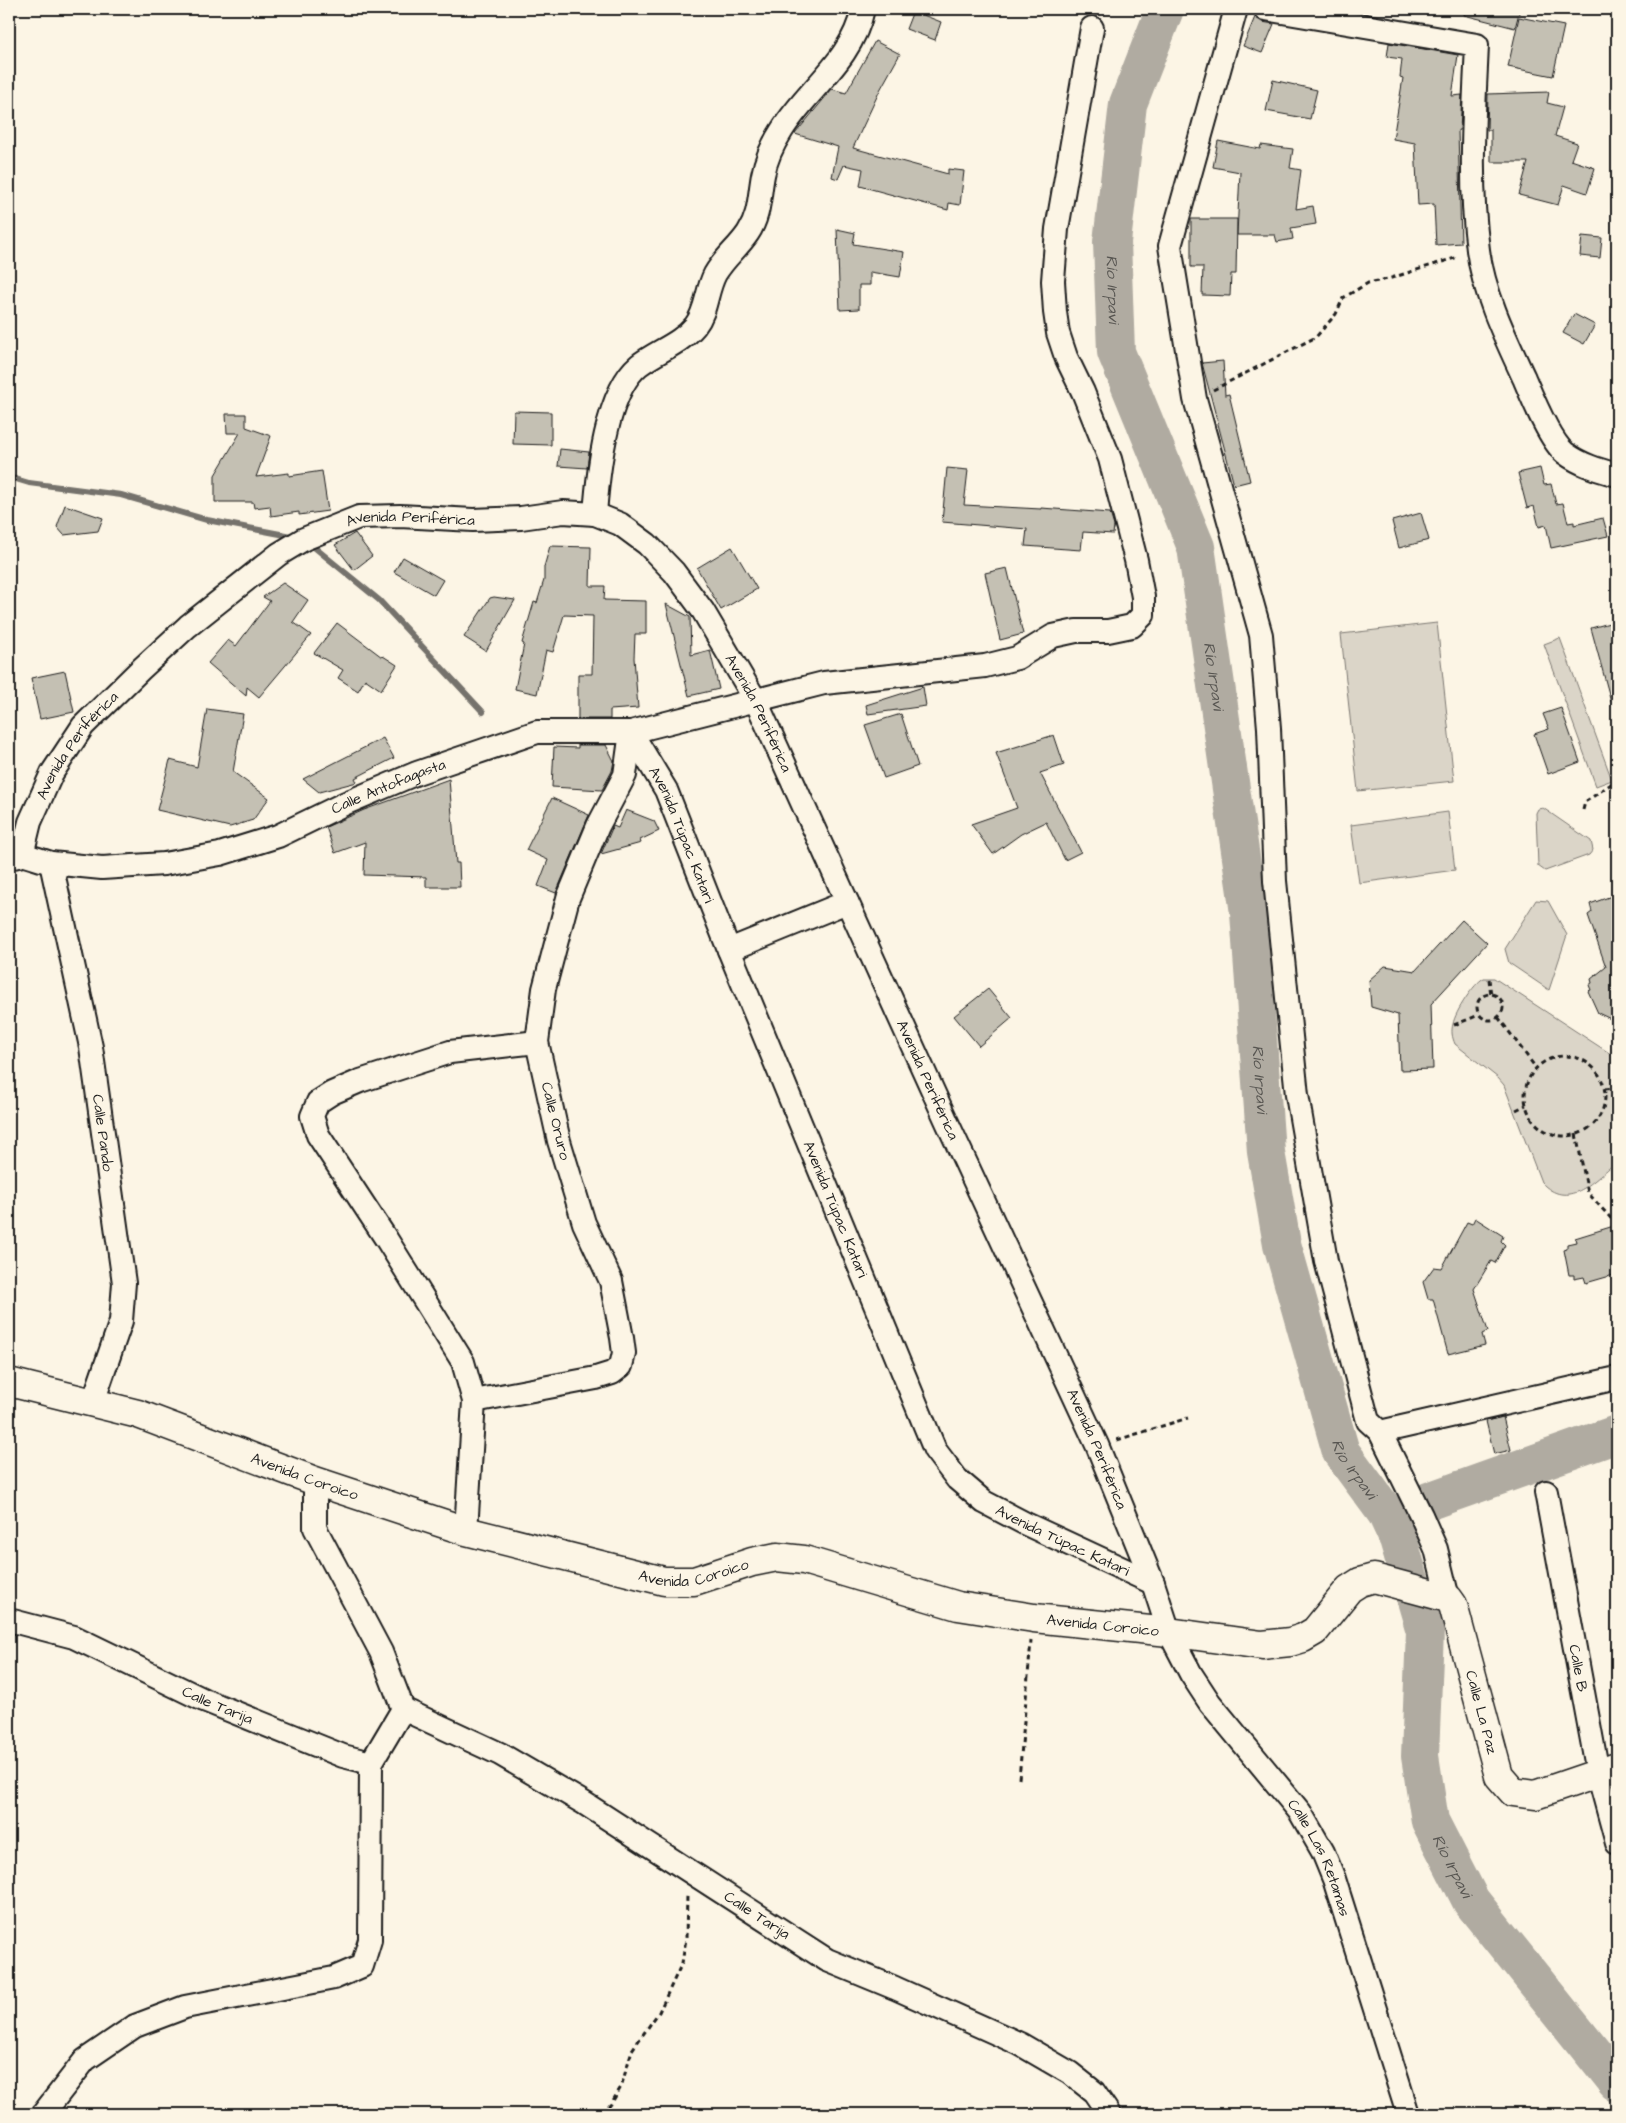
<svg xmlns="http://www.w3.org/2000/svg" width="1626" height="2123" font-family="'Architects Daughter',sans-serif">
	<rect width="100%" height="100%" fill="#fcf5e5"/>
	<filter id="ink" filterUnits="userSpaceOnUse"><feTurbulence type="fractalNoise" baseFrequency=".02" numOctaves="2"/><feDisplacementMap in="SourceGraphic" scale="10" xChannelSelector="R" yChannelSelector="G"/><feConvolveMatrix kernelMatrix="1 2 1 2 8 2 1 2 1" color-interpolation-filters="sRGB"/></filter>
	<g filter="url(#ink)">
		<g fill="#dbd5c8" stroke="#7c7872">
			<path d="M 1437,623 L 1454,781 L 1358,791 L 1341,634 Z"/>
			<path d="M 1560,638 L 1612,780 L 1596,786 L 1544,644 Z"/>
			<path d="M 1543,808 L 1591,841 L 1593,850 L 1589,855 L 1545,871 L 1538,866 L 1536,813 L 1538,809 Z"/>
			<path d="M 1448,812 L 1455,870 L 1359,883 L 1351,825 Z"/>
			<path d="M 1536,900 L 1548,901 L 1567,935 L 1549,990 L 1509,963 L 1505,949 Z"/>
			<path d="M 1484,978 L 1494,978 L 1617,1058 L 1617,1159 L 1614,1164 C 1592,1182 1568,1211 1541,1182 L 1504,1085 L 1498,1078 L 1455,1044 C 1452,1037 1451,1031 1453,1024 C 1455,1012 1474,983 1484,978 Z"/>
		</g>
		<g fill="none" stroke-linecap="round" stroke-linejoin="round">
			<g stroke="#75726c" stroke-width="6">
				<path d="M 9,477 L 29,483 L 121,495 L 207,520 L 296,537"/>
				<path d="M 309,543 L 379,600 L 483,712"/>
			</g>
			<g stroke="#b0aba1" stroke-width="38">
				<path id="s1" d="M 1165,9 L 1128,104 L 1112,242 L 1116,352 L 1196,547 L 1249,913 L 1266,1152 L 1282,1244 L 1341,1452 L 1386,1513 L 1398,1539 L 1425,1631 L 1420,1756 L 1430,1821 L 1471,1901 L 1617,2083"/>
				<path d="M 1429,1501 L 1617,1434"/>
			</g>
		</g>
		<g fill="#c4c0b3" stroke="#1c1c1c">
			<path d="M 1465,9 L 1520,9 L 1515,28 L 1464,15 Z"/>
			<path d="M 913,11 L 941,22 L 935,40 L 906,29 Z"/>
			<path d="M 1255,17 L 1262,22 L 1274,24 L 1262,53 L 1243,46 Z"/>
			<path d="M 1519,17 L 1564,26 L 1553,76 L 1508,67 Z"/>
			<path d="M 875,41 L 900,54 L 880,90 L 853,148 L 948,174 L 948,169 L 964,171 L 960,205 L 949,203 L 948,210 L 860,186 L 863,169 L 844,165 L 838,179 L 832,177 L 838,147 L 795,134 L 832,89 L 846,93 Z"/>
			<path d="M 1389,43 L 1458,55 L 1452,96 L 1462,95 L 1460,130 L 1458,130 L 1461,243 L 1436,245 L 1434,204 L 1418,205 L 1415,143 L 1393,139 L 1403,78 L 1400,77 L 1402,59 L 1387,57 Z"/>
			<path d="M 1273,80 L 1317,90 L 1310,119 L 1266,111 Z"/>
			<path d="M 1549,92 L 1547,103 L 1563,107 L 1555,136 L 1577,143 L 1571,160 L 1595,168 L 1587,193 L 1564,185 L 1558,205 L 1519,195 L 1528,162 L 1491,162 L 1491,130 L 1487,130 L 1488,94 Z"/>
			<path d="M 1218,141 L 1260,149 L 1261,145 L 1293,149 L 1290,168 L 1301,170 L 1296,209 L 1313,206 L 1316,224 L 1291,228 L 1293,239 L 1277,242 L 1275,235 L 1237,235 L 1240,172 L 1213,167 Z"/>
			<path d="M 1191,219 L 1237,219 L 1236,274 L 1231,274 L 1230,296 L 1202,295 L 1203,267 L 1191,267 Z"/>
			<path d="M 837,229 L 855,233 L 853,244 L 904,252 L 900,277 L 870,272 L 870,285 L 859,285 L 859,309 L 840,310 Z"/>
			<path d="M 1582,236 L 1602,238 L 1600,258 L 1580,256 Z"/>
			<path d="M 1574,314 L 1595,325 L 1584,344 L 1563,333 Z"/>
			<path d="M 1223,361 L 1225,395 L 1229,394 L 1250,481 L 1234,485 L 1202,363 Z"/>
			<path d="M 514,411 L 551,412 L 551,445 L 513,444 Z"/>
			<path d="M 226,414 L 246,414 L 246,427 L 271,436 L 256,477 L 289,473 L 289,476 L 322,471 L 328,511 L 299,515 L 299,512 L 271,516 L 270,506 L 254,508 L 253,502 L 215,502 L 215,475 L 240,433 L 227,433 Z"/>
			<path d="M 560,449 L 589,452 L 587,468 L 558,466 Z"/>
			<path d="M 947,468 L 968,470 L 964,505 L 1041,509 L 1041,508 L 1110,513 L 1114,526 L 1113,534 L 1083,532 L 1081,550 L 1025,546 L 1027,529 L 942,522 Z"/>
			<path d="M 1540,468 L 1544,485 L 1551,484 L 1556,504 L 1563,503 L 1568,523 L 1574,522 L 1574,525 L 1603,518 L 1608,536 L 1551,548 L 1546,525 L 1539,527 L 1534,506 L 1527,508 L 1518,473 Z"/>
			<path d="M 65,505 L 103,518 L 98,531 L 64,535 L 57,527 Z"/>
			<path d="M 1421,513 L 1429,540 L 1399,548 L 1392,521 Z"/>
			<path d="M 355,533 L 372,556 L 354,570 L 335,545 Z"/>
			<path d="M 550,546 L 591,547 L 590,586 L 605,586 L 604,600 L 646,601 L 646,634 L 635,634 L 634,658 L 638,708 L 610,710 L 610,719 L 578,719 L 578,674 L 592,674 L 593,616 L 564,615 L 553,652 L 546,650 L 537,694 L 515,689 L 524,644 L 522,643 L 534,602 L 537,603 L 544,580 L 544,567 Z"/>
			<path d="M 732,547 L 757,589 L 721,610 L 697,568 Z"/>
			<path d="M 403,557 L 443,580 L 434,595 L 394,572 Z"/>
			<path d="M 1007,568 L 1023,634 L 1000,640 L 985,573 Z"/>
			<path d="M 283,583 L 308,600 L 293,622 L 311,635 L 259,697 L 247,687 L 246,696 L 208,663 L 228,640 L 236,646 L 270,601 L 263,597 Z"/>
			<path d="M 494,597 L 515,600 L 486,651 L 464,637 L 490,598 Z"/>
			<path d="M 666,604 L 690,617 L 691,655 L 710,650 L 719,689 L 689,696 Z"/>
			<path d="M 1617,621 L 1617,704 L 1612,705 L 1591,628 Z"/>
			<path d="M 337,623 L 382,657 L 383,656 L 397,665 L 381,690 L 365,679 L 358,691 L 338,678 L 343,670 L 314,653 Z"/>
			<path d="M 65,671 L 74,712 L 40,719 L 31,678 Z"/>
			<path d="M 923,687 L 926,706 L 868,714 L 866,705 Z"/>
			<path d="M 1561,708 L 1580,762 L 1548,774 L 1534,734 L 1549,729 L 1543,714 Z"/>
			<path d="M 207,709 L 243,714 L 233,772 L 269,798 L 253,820 L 230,827 L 157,810 L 170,760 L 197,767 Z"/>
			<path d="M 901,714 L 918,766 L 884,778 L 865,725 Z"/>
			<path d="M 1054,735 L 1064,765 L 1040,773 L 1081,852 L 1065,860 L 1046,822 L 1021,834 L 993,854 L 971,824 L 1017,808 L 996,753 Z"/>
			<path d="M 383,738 L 394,758 L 355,778 L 357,782 L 319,792 L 303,779 Z"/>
			<path d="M 578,745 L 606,745 L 614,761 L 612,771 L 602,790 L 552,787 L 554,747 L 578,748 Z"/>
			<path d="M 449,779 L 456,863 L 459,863 L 460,887 L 426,887 L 426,877 L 364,875 L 365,842 L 335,853 L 326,827 L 364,810 Z"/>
			<path d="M 552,798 L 589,815 L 556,893 L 538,886 L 548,860 L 526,850 Z"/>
			<path d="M 626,810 L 654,821 L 659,831 L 640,840 L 641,843 L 601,854 L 613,826 L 618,828 Z"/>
			<path d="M 1617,894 L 1617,1022 L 1598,1013 L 1588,991 L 1591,990 L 1589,985 L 1592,983 L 1591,979 L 1606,967 L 1588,915 L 1592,912 L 1590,904 Z"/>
			<path d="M 1462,920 L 1487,943 L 1431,1004 L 1433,1069 L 1400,1070 L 1398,1015 L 1371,1007 L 1369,980 L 1385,966 L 1415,971 Z"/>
			<path d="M 988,989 L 1012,1018 L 979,1046 L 954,1016 Z"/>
			<path d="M 1475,1218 L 1503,1236 L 1501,1241 L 1505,1245 L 1495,1263 L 1491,1261 L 1474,1289 L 1488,1331 L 1482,1334 L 1485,1345 L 1448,1354 L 1433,1299 L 1428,1299 L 1423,1282 L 1434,1267 L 1442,1268 L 1467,1222 L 1472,1224 Z"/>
			<path d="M 1617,1225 L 1617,1274 L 1586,1283 L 1584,1277 L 1574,1279 L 1574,1275 L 1569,1275 L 1564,1250 L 1567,1249 L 1567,1244 L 1576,1242 L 1575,1238 Z"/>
			<path d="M 1503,1417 L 1511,1450 L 1494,1454 L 1486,1421 Z"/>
		</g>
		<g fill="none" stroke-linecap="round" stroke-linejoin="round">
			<defs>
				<g id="minor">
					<path d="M 1236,9 L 1170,246 L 1195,399 L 1261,635 L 1269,728 L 1275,881 L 1297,1095 L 1326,1261 L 1368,1421 L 1380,1432 L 1421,1515 L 1436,1549 L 1448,1598"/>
					<path d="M 1265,9 L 1477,45 C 1474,113 1469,182 1478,250 C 1484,294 1505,337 1524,378 C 1532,397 1550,441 1565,453 C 1581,465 1599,470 1617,475"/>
					<path d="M 595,514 C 598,474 606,392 639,365 C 657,351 680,344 695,326 C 707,311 706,291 715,274 C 725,257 738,248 748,233 C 760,215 759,196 763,175 C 766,158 773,144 782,130 C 808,88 852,61 863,9"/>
					<path id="s2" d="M 631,732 L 666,790 L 729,950 L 935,1450 L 957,1479 L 984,1502 L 1026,1524 L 1153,1583"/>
					<path id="s3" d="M 9,850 L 51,863 L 102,868 L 164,864 L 220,854 L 278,836 L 346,803 L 417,773 L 537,732 L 631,732 L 824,683 L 985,666 L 1017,658 L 1053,636 L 1076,631 L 1108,631 L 1132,626 L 1143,615 L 1143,597 L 1136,560 L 1110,459 L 1083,392 L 1066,357 L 1058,333 L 1055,312 L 1053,281 L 1057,229 L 1092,28"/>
					<path id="s4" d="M 9,858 L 22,855 L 30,822 L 52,773 L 83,726 L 140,670 L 188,626 L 279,554 L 304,539 L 359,517 L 400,516 L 473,520 L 521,518 L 563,512 L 595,514 L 620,524 L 647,544 L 674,572 L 703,611 L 756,701 L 947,1122 L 1097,1445 L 1153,1583 L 1169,1632 L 1191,1674 L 1210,1703 L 1300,1812 L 1323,1852 L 1334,1879 L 1408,2114"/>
					<path id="s5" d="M 51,863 L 91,1047 L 124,1283 L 121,1321 L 93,1402"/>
					<path d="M 729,950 L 847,902"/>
					<path d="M 474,1401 L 596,1378 L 612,1373 L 621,1366 L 624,1353 L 622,1338 L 611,1281 L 584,1223 L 559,1141 L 537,1042 L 544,989 L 568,898 L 598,826 L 625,775 L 631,732"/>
					<path d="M 1380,1432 L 1617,1378"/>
					<path id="s6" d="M 315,1481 L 315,1528 L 381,1652 L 403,1709 L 500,1754 L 584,1803 L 827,1960 L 895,1988 L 1020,2044 L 1070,2073 L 1094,2092 L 1109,2114"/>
					<path id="s7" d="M 1546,1492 L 1598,1773 L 1617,1843"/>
					<path d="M 466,1531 L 474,1401 L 463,1362 L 387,1240 L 318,1135 L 312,1116 L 318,1102 L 332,1093 L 360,1081 L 450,1052 L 537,1042"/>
					<path id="s8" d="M 9,1620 L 74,1637 L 204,1700 L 343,1756 L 371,1763 L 403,1709"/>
					<path d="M 43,2114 L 85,2060 L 135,2026 L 185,2007 L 334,1978 L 362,1966 L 370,1940 L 371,1763"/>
				</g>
				<g id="major">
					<path id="s9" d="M 9,1382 L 138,1414 L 315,1481 L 466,1531 L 664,1581 L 694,1581 L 752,1562 L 777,1557 L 804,1560 L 958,1606 L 1034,1618 L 1169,1632 L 1262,1645 L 1290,1642 L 1303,1638 L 1315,1631 L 1349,1589 L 1360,1582 L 1374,1578 L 1448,1598 L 1453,1605 L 1499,1776 L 1513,1792 L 1535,1795 L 1617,1767"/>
				</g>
			</defs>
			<use href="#minor" stroke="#1c1c1c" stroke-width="26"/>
			<use href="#major" stroke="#1c1c1c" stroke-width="31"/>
			<g stroke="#1c1c1c" stroke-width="3" stroke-dasharray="5 4" stroke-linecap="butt">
				<path d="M 1213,390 L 1316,337 L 1336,314 L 1343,298 L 1368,283 L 1388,279 L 1458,257"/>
				<path d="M 1583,810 L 1585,802 L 1617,780"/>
				<path d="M 1489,979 L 1491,995"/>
				<circle cx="1490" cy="1007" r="13"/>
				<path d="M 1498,1017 L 1536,1068"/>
				<path d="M 1454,1025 L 1479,1015"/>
				<circle cx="1565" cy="1096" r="40"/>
				<path d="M 1605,1089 L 1617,1088"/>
				<path d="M 1516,1110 L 1526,1105"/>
				<path d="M 1576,1134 L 1588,1193 L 1617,1225"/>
				<path d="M 1117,1440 L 1188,1418"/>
				<path d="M 1019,1779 L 1031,1641"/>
				<path d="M 602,2114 L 611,2104 L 621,2087 L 632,2050 L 659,2012 L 682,1963 L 686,1939 L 687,1895"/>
			</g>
			<use href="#minor" stroke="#fcf5e5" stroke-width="22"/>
			<use href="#major" stroke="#fcf5e5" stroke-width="28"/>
		</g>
	</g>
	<g text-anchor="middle" stroke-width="5" stroke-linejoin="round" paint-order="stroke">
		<g font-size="15" fill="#1c1c1c" stroke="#fcf5e5">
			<text dy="5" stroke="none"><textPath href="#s4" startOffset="558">Avenida Periférica</textPath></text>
			<text dy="5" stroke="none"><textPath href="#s4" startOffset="1008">Avenida Periférica</textPath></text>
			<text dy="5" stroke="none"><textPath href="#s4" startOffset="138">Avenida Periférica</textPath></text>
			<text dy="5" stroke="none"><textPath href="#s3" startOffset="396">Calle Antofagasta</textPath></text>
			<text dy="5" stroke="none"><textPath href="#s2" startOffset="115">Avenida Túpac Katari</textPath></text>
			<text dy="5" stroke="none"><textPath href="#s4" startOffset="1412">Avenida Periférica</textPath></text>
			<text transform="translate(556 1121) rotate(76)" y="5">Calle Oruro</text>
			<text dy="5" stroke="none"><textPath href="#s5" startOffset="275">Calle Pando</textPath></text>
			<text dy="5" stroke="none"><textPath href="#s2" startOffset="520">Avenida Túpac Katari</textPath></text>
			<text dy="5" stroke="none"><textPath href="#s4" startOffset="1818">Avenida Periférica</textPath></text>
			<text dy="5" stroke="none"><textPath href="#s9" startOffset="311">Avenida Coroico</textPath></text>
			<text dy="5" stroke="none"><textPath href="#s2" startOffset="940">Avenida Túpac Katari</textPath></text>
			<text dy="5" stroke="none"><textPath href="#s9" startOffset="716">Avenida Coroico</textPath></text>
			<text dy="5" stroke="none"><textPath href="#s9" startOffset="1136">Avenida Coroico</textPath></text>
			<text dy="5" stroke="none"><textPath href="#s7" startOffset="179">Calle B</textPath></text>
			<text dy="5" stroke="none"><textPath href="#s8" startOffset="226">Calle Tarija</textPath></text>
			<text dy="5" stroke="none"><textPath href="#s9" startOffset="1630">Calle La Paz</textPath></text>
			<text dy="5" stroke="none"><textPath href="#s4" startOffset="2288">Calle Las Retamas</textPath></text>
			<text dy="5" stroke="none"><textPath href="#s6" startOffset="659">Calle Tarija</textPath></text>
		</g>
		<g font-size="16" font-style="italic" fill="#575551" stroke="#fcf5e5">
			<text dy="6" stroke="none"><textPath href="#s1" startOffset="288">Río Irpavi</textPath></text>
			<text dy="6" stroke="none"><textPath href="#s1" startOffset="692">Río Irpavi</textPath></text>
			<text dy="6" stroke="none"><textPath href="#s1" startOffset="1098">Río Irpavi</textPath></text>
			<text dy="6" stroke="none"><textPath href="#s1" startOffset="1502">Río Irpavi</textPath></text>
			<text dy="6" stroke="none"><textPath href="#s1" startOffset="1922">Río Irpavi</textPath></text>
		</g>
	</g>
	<rect width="1626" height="2123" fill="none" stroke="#fcf5e5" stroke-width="30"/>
	<rect x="15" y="15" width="1596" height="2093" fill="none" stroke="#1c1c1c" stroke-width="2" filter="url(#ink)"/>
</svg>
